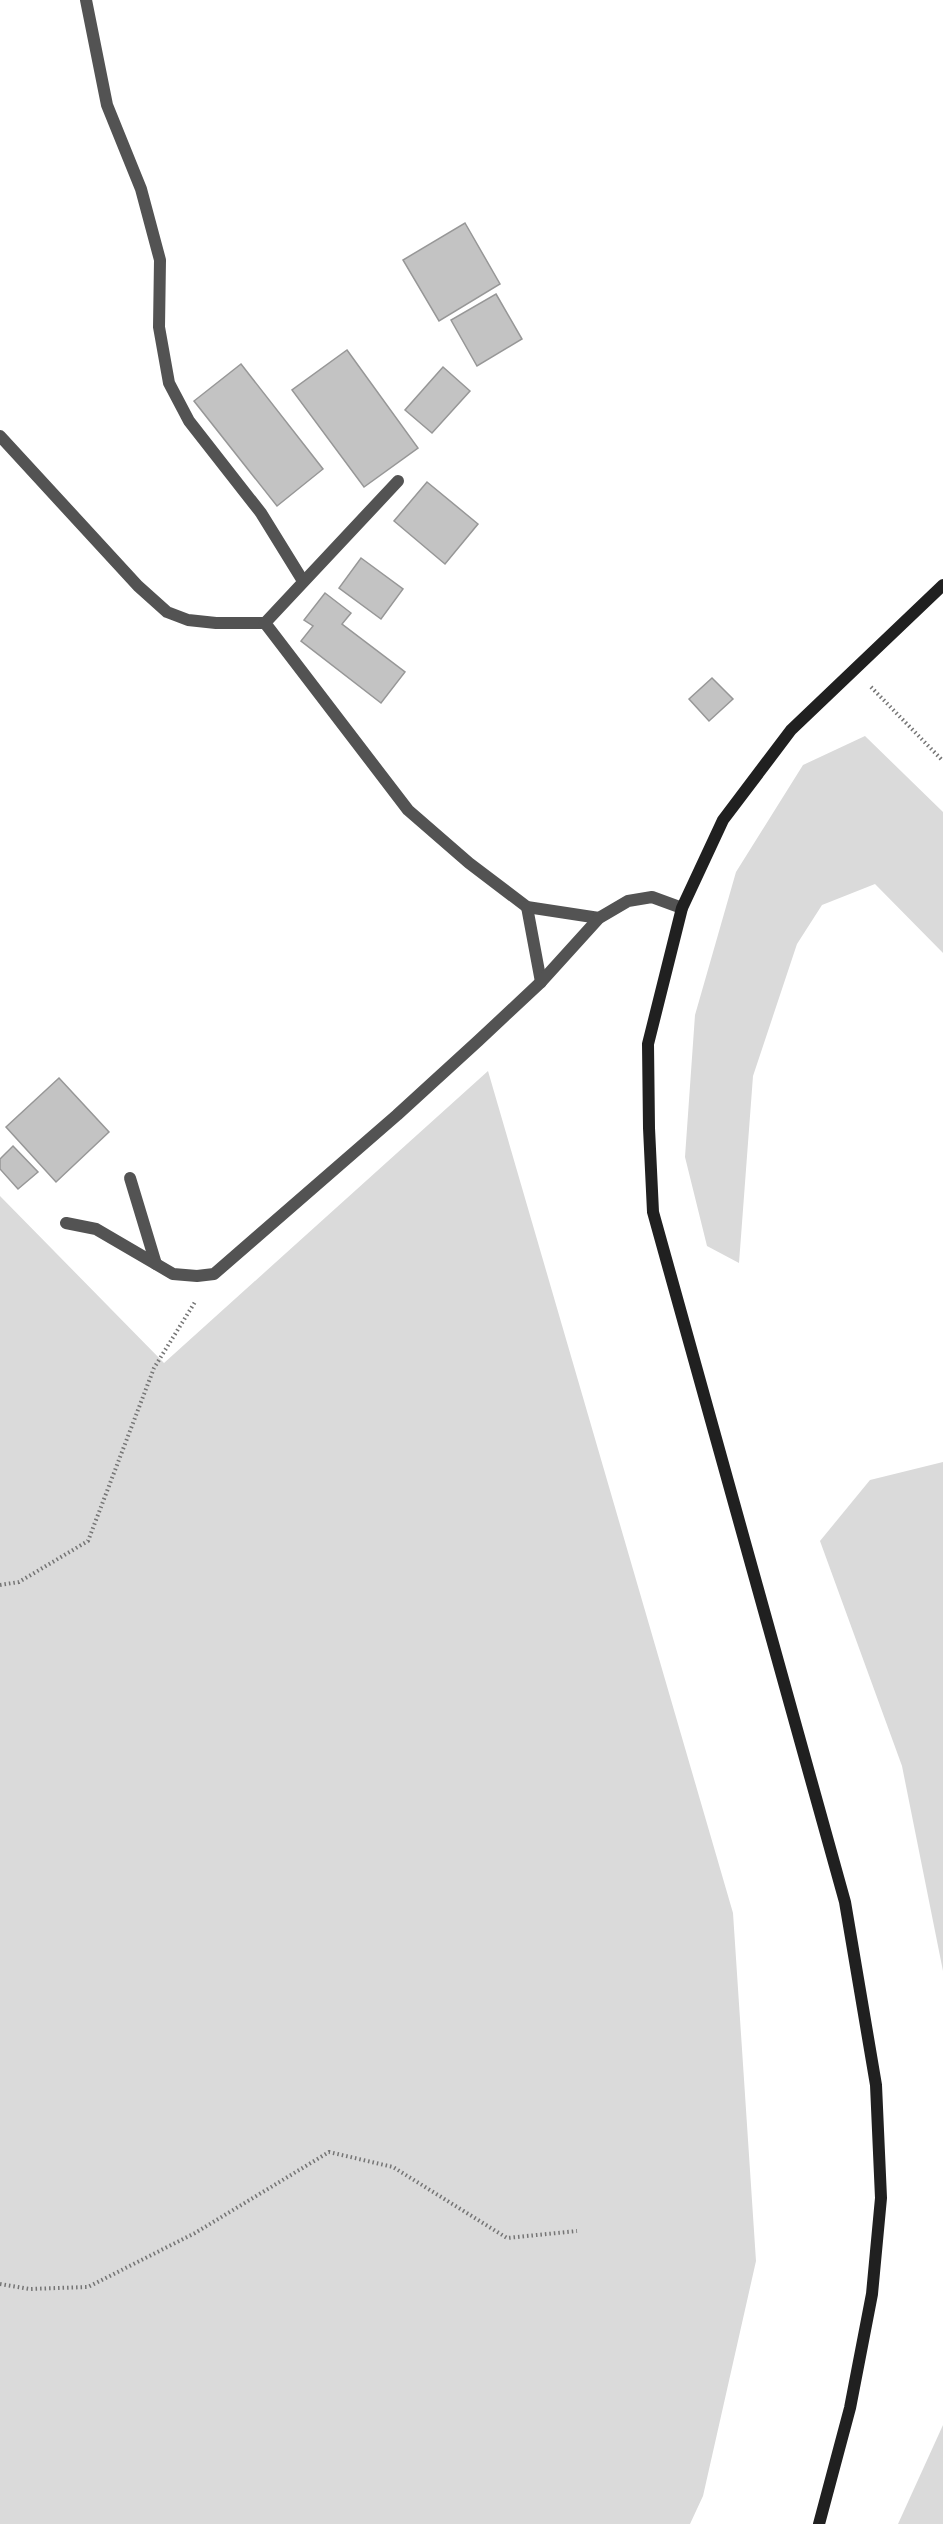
<svg xmlns="http://www.w3.org/2000/svg" width="943" height="2524" font-family="'Work Sans',sans-serif">
	<rect width="100%" height="100%" fill="#fff"/>
	<g fill="#dadada">
		<path d="M 865,736 L 943,812 L 943,953 L 875,884 L 822,905 L 797,944 L 753,1076 L 739,1263 L 707,1246 L 685,1157 L 695,1015 L 736,872 L 803,765 Z"/>
		<path d="M 488,1071 L 733,1913 L 756,2261 L 703,2496 L 690,2524 L 0,2524 L 0,1196 L 164,1363 Z"/>
		<path d="M 943,1462 L 943,1971 L 902,1766 L 820,1541 L 870,1480 Z"/>
		<path d="M 943,2425 L 943,2524 L 898,2524 Z"/>
	</g>
	<g fill="#c3c3c3" stroke="#979797" stroke-width="1.5">
		<path d="M 465,223 L 500,284 L 439,321 L 403,260 Z"/>
		<path d="M 496,294 L 522,339 L 477,366 L 451,320 Z"/>
		<path d="M 347,350 L 418,448 L 364,487 L 292,390 Z"/>
		<path d="M 241,364 L 323,469 L 277,506 L 194,401 Z"/>
		<path d="M 443,367 L 470,391 L 432,433 L 405,410 Z"/>
		<path d="M 427,482 L 478,524 L 445,564 L 394,521 Z"/>
		<path d="M 361,558 L 403,589 L 381,619 L 339,588 Z"/>
		<path d="M 325,593 L 351,613 L 342,624 L 405,672 L 381,703 L 301,641 L 313,626 L 304,620 Z"/>
		<path d="M 712,678 L 733,699 L 709,721 L 689,699 Z"/>
		<path d="M 59,1078 L 109,1132 L 56,1182 L 6,1127 Z"/>
		<path d="M 13,1146 L 38,1172 L 18,1189 L 0,1169 L 0,1159 Z"/>
	</g>
	<g fill="none" stroke-linecap="round" stroke-linejoin="round">
		<g stroke="#757575" stroke-width="4" stroke-dasharray="1.5 3" stroke-linecap="butt">
			<path d="M 871,687 L 943,761"/>
			<path d="M 0,1585 L 19,1582 L 88,1541 L 154,1368 L 195,1302"/>
			<path d="M 0,2284 L 29,2289 L 88,2287 L 195,2233 L 329,2152 L 393,2167 L 507,2238 L 577,2231"/>
		</g>
		<g stroke="#535353" stroke-width="12">
			<path d="M 86,0 L 107,105 L 141,189 L 160,260 L 159,327 L 169,383 L 189,421 L 261,513 L 303,581"/>
			<path d="M 0,436 L 138,586 L 167,612 L 188,620 L 216,623 L 265,623"/>
			<path d="M 398,481 L 265,623 L 408,810 L 469,863 L 527,907 L 599,918"/>
			<path d="M 527,907 L 541,982"/>
			<path d="M 130,1178 L 156,1264"/>
			<path d="M 66,1223 L 96,1229 L 173,1274 L 197,1276 L 214,1274 L 397,1115 L 478,1041 L 541,982 L 599,918 L 628,901 L 652,897 L 682,908"/>
		</g>
		<path stroke="#202020" stroke-width="12" d="M 819,2524 L 850,2408 L 872,2294 L 881,2198 L 876,2085 L 845,1902 L 653,1212 L 649,1128 L 648,1044 L 682,908 L 723,820 L 791,730 L 943,585"/>
	</g>
</svg>
